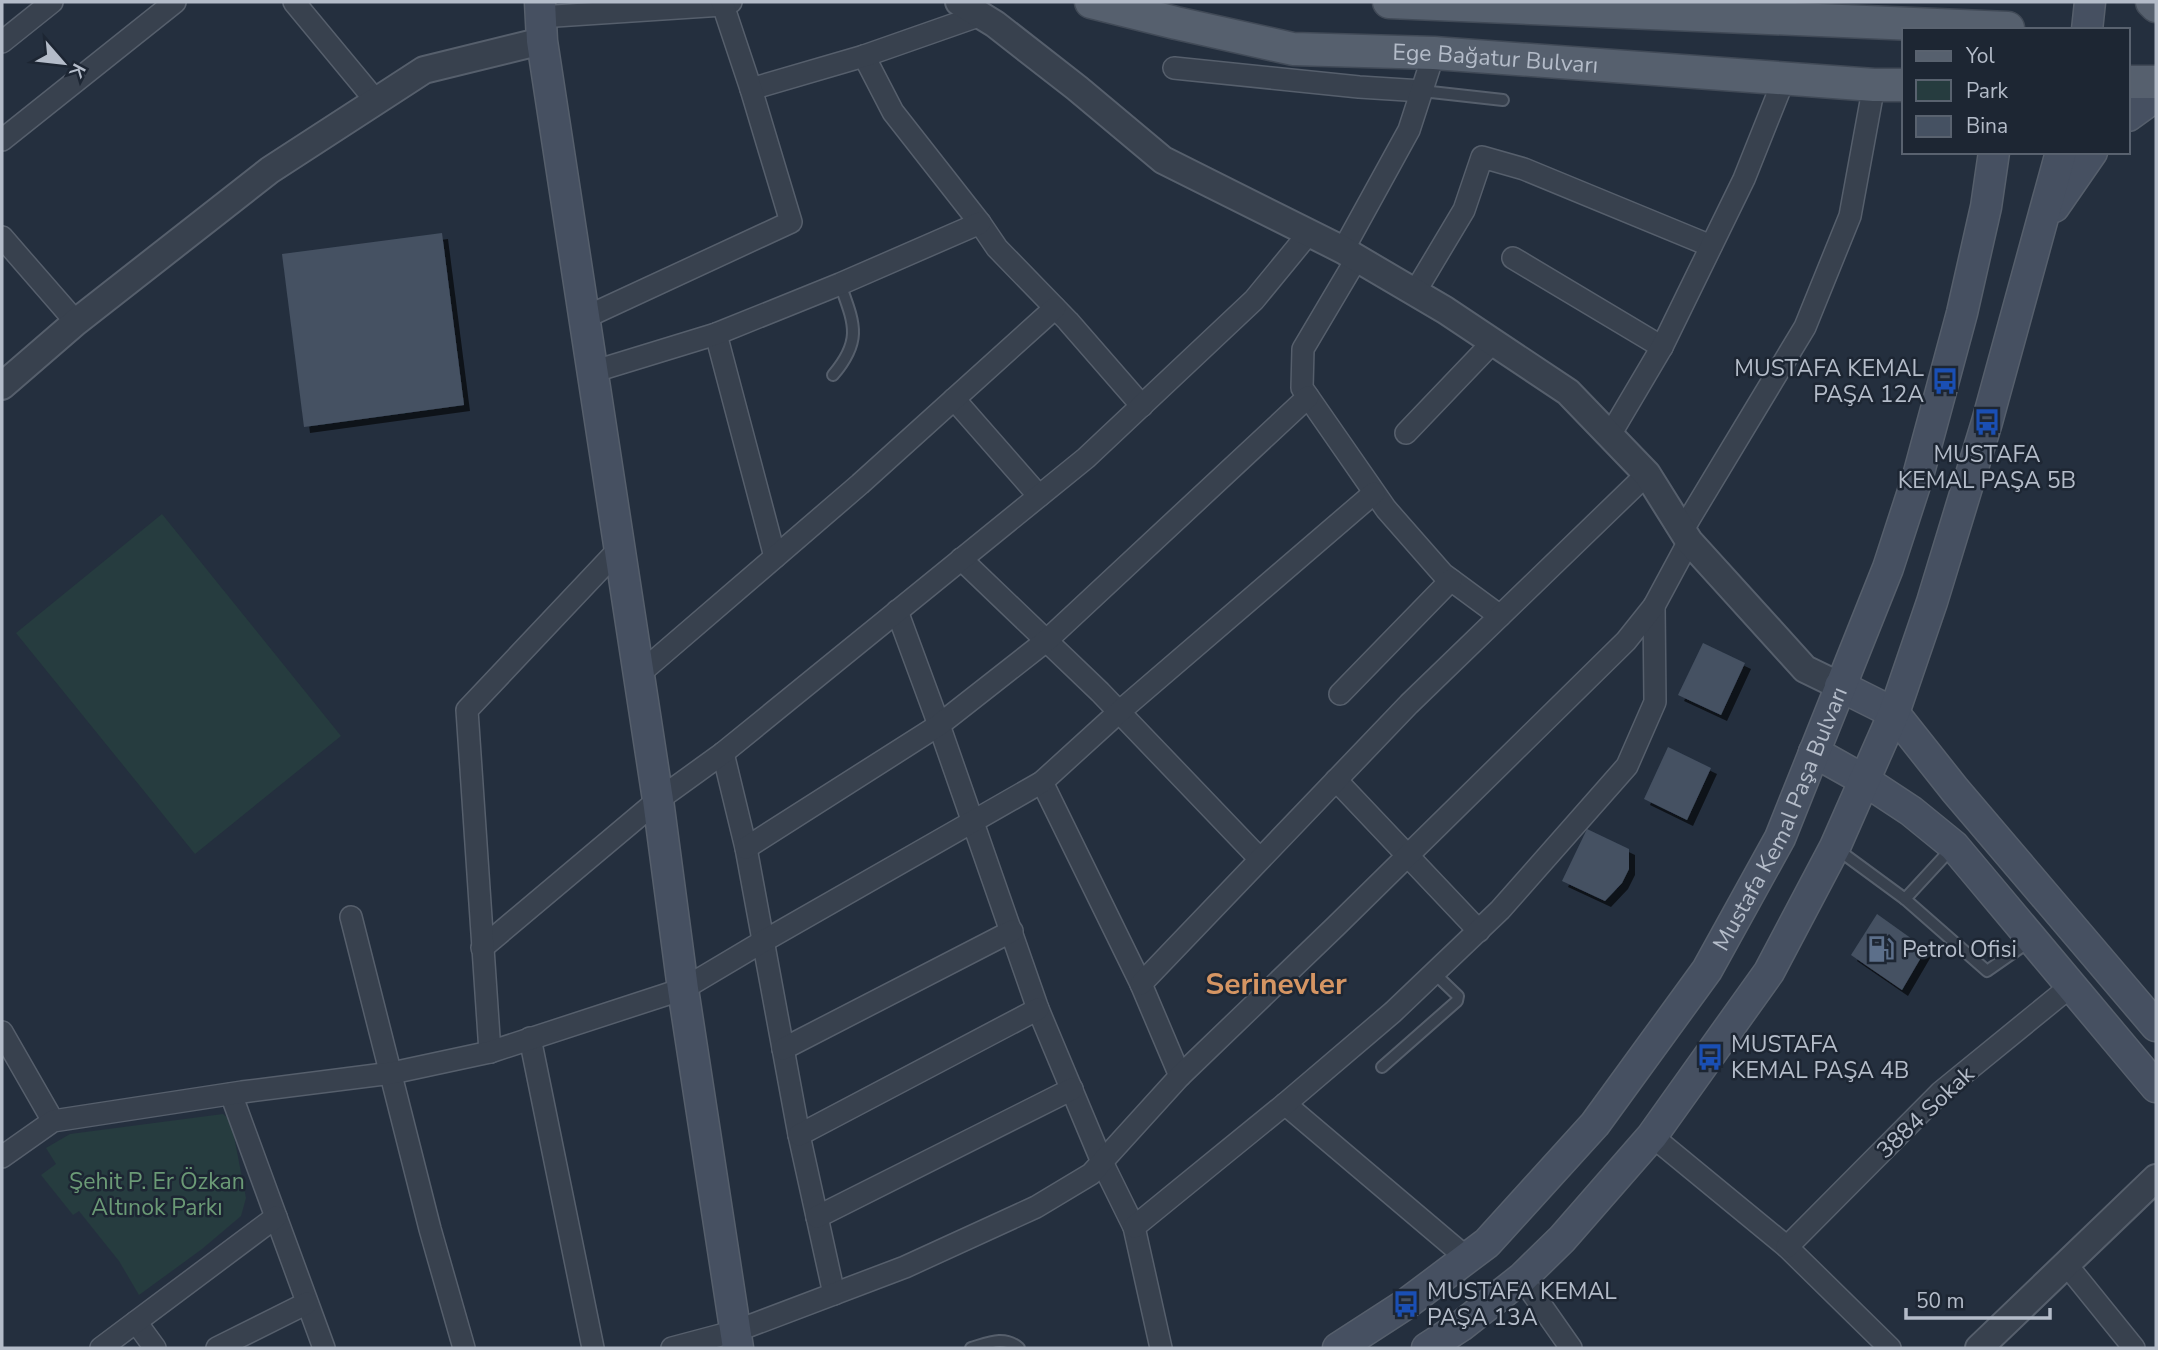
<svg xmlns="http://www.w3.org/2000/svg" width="2158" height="1350" font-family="'Nunito Sans',sans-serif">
	<defs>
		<filter id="shadow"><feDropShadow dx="6" dy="6" stdDeviation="0" flood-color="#0009"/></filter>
	</defs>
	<rect width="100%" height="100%" fill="#242f3e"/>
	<g fill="#263c3f">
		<path d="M 162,514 L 341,736 L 195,854 L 16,633 Z"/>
		<path d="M 223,1114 L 231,1121 L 246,1198 L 241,1216 L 202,1249 L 139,1295 L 119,1261 L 79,1211 L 73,1215 L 41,1175 L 56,1164 L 46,1148 L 70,1134 Z"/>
	</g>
	<g fill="#455162" filter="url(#shadow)">
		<path d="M 442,233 L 464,405 L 304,427 L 282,254 Z"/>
		<path d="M 1703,643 L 1745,663 L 1721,715 L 1678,695 Z"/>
		<path d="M 1668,747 L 1711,768 L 1687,820 L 1644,799 Z"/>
		<path d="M 1587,829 L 1629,849 L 1629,869 L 1622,883 L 1605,901 L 1562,881 Z"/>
		<path d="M 1877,914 L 1926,949 L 1902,990 L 1851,955 Z"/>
	</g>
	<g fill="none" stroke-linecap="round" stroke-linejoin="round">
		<defs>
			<g id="service">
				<path d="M 1422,91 L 1503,100"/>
				<path d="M 833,375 C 863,340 854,323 840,284"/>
				<path d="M 1837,849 L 1905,899 L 1987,971 L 2030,941"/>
				<path d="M 1905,899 L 1953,847"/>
				<path d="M 1382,1067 L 1457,1001 L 1458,996 L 1434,973"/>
				<path d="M 971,1348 C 988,1343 1004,1335 1019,1348"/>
			</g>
			<g id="minor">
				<path d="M 294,2 L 376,101"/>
				<path d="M 540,17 L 723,5 L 731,2"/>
				<path d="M 2,42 L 52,2"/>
				<path d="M 864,56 L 893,112 L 980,223 L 997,248 L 1068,321 L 1142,406"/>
				<path d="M 1174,68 L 1359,87 L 1422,91"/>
				<path d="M 751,89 L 864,56 L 981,15"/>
				<path d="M 2,140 L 175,2"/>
				<path d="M 2,237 L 76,322"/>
				<path d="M 1343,250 L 1409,130 L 1434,53"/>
				<path d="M 1357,258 L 1303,349 L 1302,388 L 1386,509 L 1443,574 L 1500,616"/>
				<path d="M 1513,258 L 1662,347"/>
				<path d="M 1415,292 L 1464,210 L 1482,157 L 1524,169 L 1711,246"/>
				<path d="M 584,318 L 791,222 L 751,89 L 722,2"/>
				<path d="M 716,334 L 775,557"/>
				<path d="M 592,372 L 716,334 L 840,284 L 980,223"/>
				<path d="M 954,399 L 1039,496"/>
				<path d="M 1406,433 L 1493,342"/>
				<path d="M 1610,435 L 1662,347 L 1744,179 L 1784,79"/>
				<path d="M 1682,531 L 1805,327 L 1850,216 L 1874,85"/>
				<path d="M 961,559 L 1100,692 L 1260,859"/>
				<path d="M 897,611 L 939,725 L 1038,1009 L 1102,1162 L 1134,1227 L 1161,1348"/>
				<path d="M 638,675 L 860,484 L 1055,308"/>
				<path d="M 1340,694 L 1451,580"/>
				<path d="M 723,753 L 746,848 L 799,1135 L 834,1294"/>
				<path d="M 1336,780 L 1479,931"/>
				<path d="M 1042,782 L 1141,984 L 1180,1076"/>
				<path d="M 746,848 L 939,725 L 1046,641 L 1308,397"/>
				<path d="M 351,917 L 430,1229 L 464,1348"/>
				<path d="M 482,948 L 658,800 L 723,753 L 1086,458 L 1254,300 L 1309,233"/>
				<path d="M 1141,984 L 1409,704 L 1647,474"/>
				<path d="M 2,1032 L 53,1121"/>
				<path d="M 530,1038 L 593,1348"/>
				<path d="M 783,1049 L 1012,931"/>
				<path d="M 490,1052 L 467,710 L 619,549"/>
				<path d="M 231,1094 L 324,1348"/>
				<path d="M 1285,1104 L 1468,1259"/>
				<path d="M 799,1135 L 1038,1009"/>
				<path d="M 1652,1136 L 1787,1247 L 1890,1348"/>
				<path d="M 2,1157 L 53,1121 L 242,1092 L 392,1073 L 490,1052 L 683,989 L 762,942 L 1042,782 L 1119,712 L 1374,493"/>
				<path d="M 817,1217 L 1072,1089"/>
				<path d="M 1134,1227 L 1285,1104 L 1393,1012 L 1500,910 L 1627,766 L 1655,702 L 1654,606"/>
				<path d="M 1787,1247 L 1941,1092 L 2071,986"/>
				<path d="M 2066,1264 L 2134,1348"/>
				<path d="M 1522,1278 L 1571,1348"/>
				<path d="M 136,1322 L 155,1348"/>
				<path d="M 101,1348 L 276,1217"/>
				<path d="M 217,1348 L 307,1303"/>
				<path d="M 672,1348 L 736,1331 L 905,1267 L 1036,1207 L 1091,1174 L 1180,1076 L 1336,926 L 1626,641 L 1654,606 L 1689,541"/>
			</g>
			<g id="tertiary">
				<path d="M 959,2 L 995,24 L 1077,88 L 1163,160 L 1343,250 L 1445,310 L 1568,392 L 1647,474 L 1689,541 L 1805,669 L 1840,686"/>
				<path d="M 2,386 L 76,322 L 270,170 L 424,70 L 542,41"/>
				<path d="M 1979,1348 L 2156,1178"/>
			</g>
			<g id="secondary">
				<path d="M 540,2 L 542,41 L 658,800 L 683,989 L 738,1348"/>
				<path d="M 2087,30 L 2090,2"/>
				<path d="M 2128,116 L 2146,103 L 2156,98"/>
				<path d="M 2054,207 L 2092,152"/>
				<path d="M 1840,686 L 1894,713 L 1955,790 L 2156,1026"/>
				<path d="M 1814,752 L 1864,780 L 1911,811 L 1954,846 L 2156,1087"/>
				<path id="s1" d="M 1338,1348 L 1406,1304 L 1487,1243 L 1595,1124 L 1707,970 L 1780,838 L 1888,568 L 1918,476 L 1962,313 L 1986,207 L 1994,152"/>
				<path d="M 1427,1348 L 1461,1326 L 1522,1278 L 1562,1239 L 1652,1136 L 1769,972 L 1835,847 L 1894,713 L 1932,602 L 1987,422 L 2061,152"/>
			</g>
			<g id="primary">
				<path id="s2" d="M 1091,2 L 1176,23 L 1293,49 L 1434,53 L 1874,85 L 1904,85"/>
				<path d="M 1389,2 L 2008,28"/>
				<path d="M 2152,2 L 2156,6"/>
				<path d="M 2128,82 L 2156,82"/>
			</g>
		</defs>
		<use href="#service" stroke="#565f6c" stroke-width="14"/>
		<use href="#minor" stroke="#565f6c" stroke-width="24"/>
		<use href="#tertiary" stroke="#565f6c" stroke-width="30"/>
		<use href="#secondary" stroke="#565f6c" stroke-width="33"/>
		<use href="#primary" stroke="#414a57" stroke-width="35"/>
		<use href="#service" stroke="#38414e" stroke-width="10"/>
		<use href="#minor" stroke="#38414e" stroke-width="21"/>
		<use href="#tertiary" stroke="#38414e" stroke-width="26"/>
		<use href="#secondary" stroke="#465061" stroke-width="30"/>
		<use href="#primary" stroke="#56606e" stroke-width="32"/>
	</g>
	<defs>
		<symbol id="bus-bare" viewBox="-9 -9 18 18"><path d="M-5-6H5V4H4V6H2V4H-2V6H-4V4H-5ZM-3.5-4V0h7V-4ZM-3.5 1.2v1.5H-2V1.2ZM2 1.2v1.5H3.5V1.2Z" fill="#1a4fb4" stroke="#1d2633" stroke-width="2.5" paint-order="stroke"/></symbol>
		<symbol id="fuel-bare" viewBox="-9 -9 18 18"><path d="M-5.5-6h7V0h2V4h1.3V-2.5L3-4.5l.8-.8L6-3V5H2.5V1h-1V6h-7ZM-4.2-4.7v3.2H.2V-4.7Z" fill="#5c6f8a" stroke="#1d2633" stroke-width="2.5" paint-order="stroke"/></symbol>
	</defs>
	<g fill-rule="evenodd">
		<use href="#bus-bare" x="1926" y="362" width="38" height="38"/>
		<use href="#bus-bare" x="1968" y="403" width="38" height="38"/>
		<use href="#fuel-bare" x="1862" y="930" width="38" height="38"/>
		<use href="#bus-bare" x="1691" y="1038" width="38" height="38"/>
		<use href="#bus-bare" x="1387" y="1285" width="38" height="38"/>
	</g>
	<g text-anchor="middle" stroke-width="5" stroke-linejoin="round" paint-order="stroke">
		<g font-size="23" fill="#b4bcc9" stroke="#1d2633">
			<text dy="8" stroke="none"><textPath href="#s2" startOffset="410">Ege Bağatur Bulvarı</textPath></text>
			<text dy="8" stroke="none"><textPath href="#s1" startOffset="702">Mustafa Kemal Paşa Bulvarı</textPath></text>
			<text transform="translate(1925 1112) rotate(-43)" y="8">3884 Sokak</text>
		</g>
		<g font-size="23" fill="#b4bcc9" stroke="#1d2633" text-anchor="start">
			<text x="1924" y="376" text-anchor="end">MUSTAFA KEMAL<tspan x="1924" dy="26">PAŞA 12A</tspan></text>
			<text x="1987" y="462" text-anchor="middle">MUSTAFA<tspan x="1987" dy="26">KEMAL PAŞA 5B</tspan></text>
			<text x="1902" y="957">Petrol Ofisi</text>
			<text x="1731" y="1052">MUSTAFA<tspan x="1731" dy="26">KEMAL PAŞA 4B</tspan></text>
			<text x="1427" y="1299">MUSTAFA KEMAL<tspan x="1427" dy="26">PAŞA 13A</tspan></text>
		</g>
		<g font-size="23" fill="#6b9a76" stroke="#1d2633">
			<text x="157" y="1189">Şehit P. Er Özkan<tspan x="157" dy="26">Altınok Parkı</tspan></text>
		</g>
		<g font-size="30" font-weight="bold" fill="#d59563" stroke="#1d2633">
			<text x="1276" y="994">Serinevler</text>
		</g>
	</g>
	<rect width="2158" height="1350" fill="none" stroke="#b4bcc9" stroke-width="7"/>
	<rect x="1902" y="28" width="228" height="126" fill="#1d2633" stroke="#59626f" stroke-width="2"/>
	<rect x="1916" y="51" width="35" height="10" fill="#56606e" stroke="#59626f" stroke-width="2"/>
	<text x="1966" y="63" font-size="21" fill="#b4bcc9">Yol</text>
	<rect x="1916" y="80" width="35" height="21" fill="#263c3f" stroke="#59626f" stroke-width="2"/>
	<text x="1966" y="98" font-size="21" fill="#b4bcc9">Park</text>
	<rect x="1916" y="116" width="35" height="21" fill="#455162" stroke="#59626f" stroke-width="2"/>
	<text x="1966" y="133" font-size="21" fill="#b4bcc9">Bina</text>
	<g transform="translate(63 63) rotate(118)" stroke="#1d2633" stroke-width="5" paint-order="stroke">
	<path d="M0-5L12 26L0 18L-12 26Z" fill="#b4bcc9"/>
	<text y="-10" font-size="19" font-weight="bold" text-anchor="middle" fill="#b4bcc9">K</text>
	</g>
	<path d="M1906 1308v10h144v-10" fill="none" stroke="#b4bcc9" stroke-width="3.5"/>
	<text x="1916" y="1308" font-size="21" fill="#b4bcc9" stroke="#1d2633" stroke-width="5" paint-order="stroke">50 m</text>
</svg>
